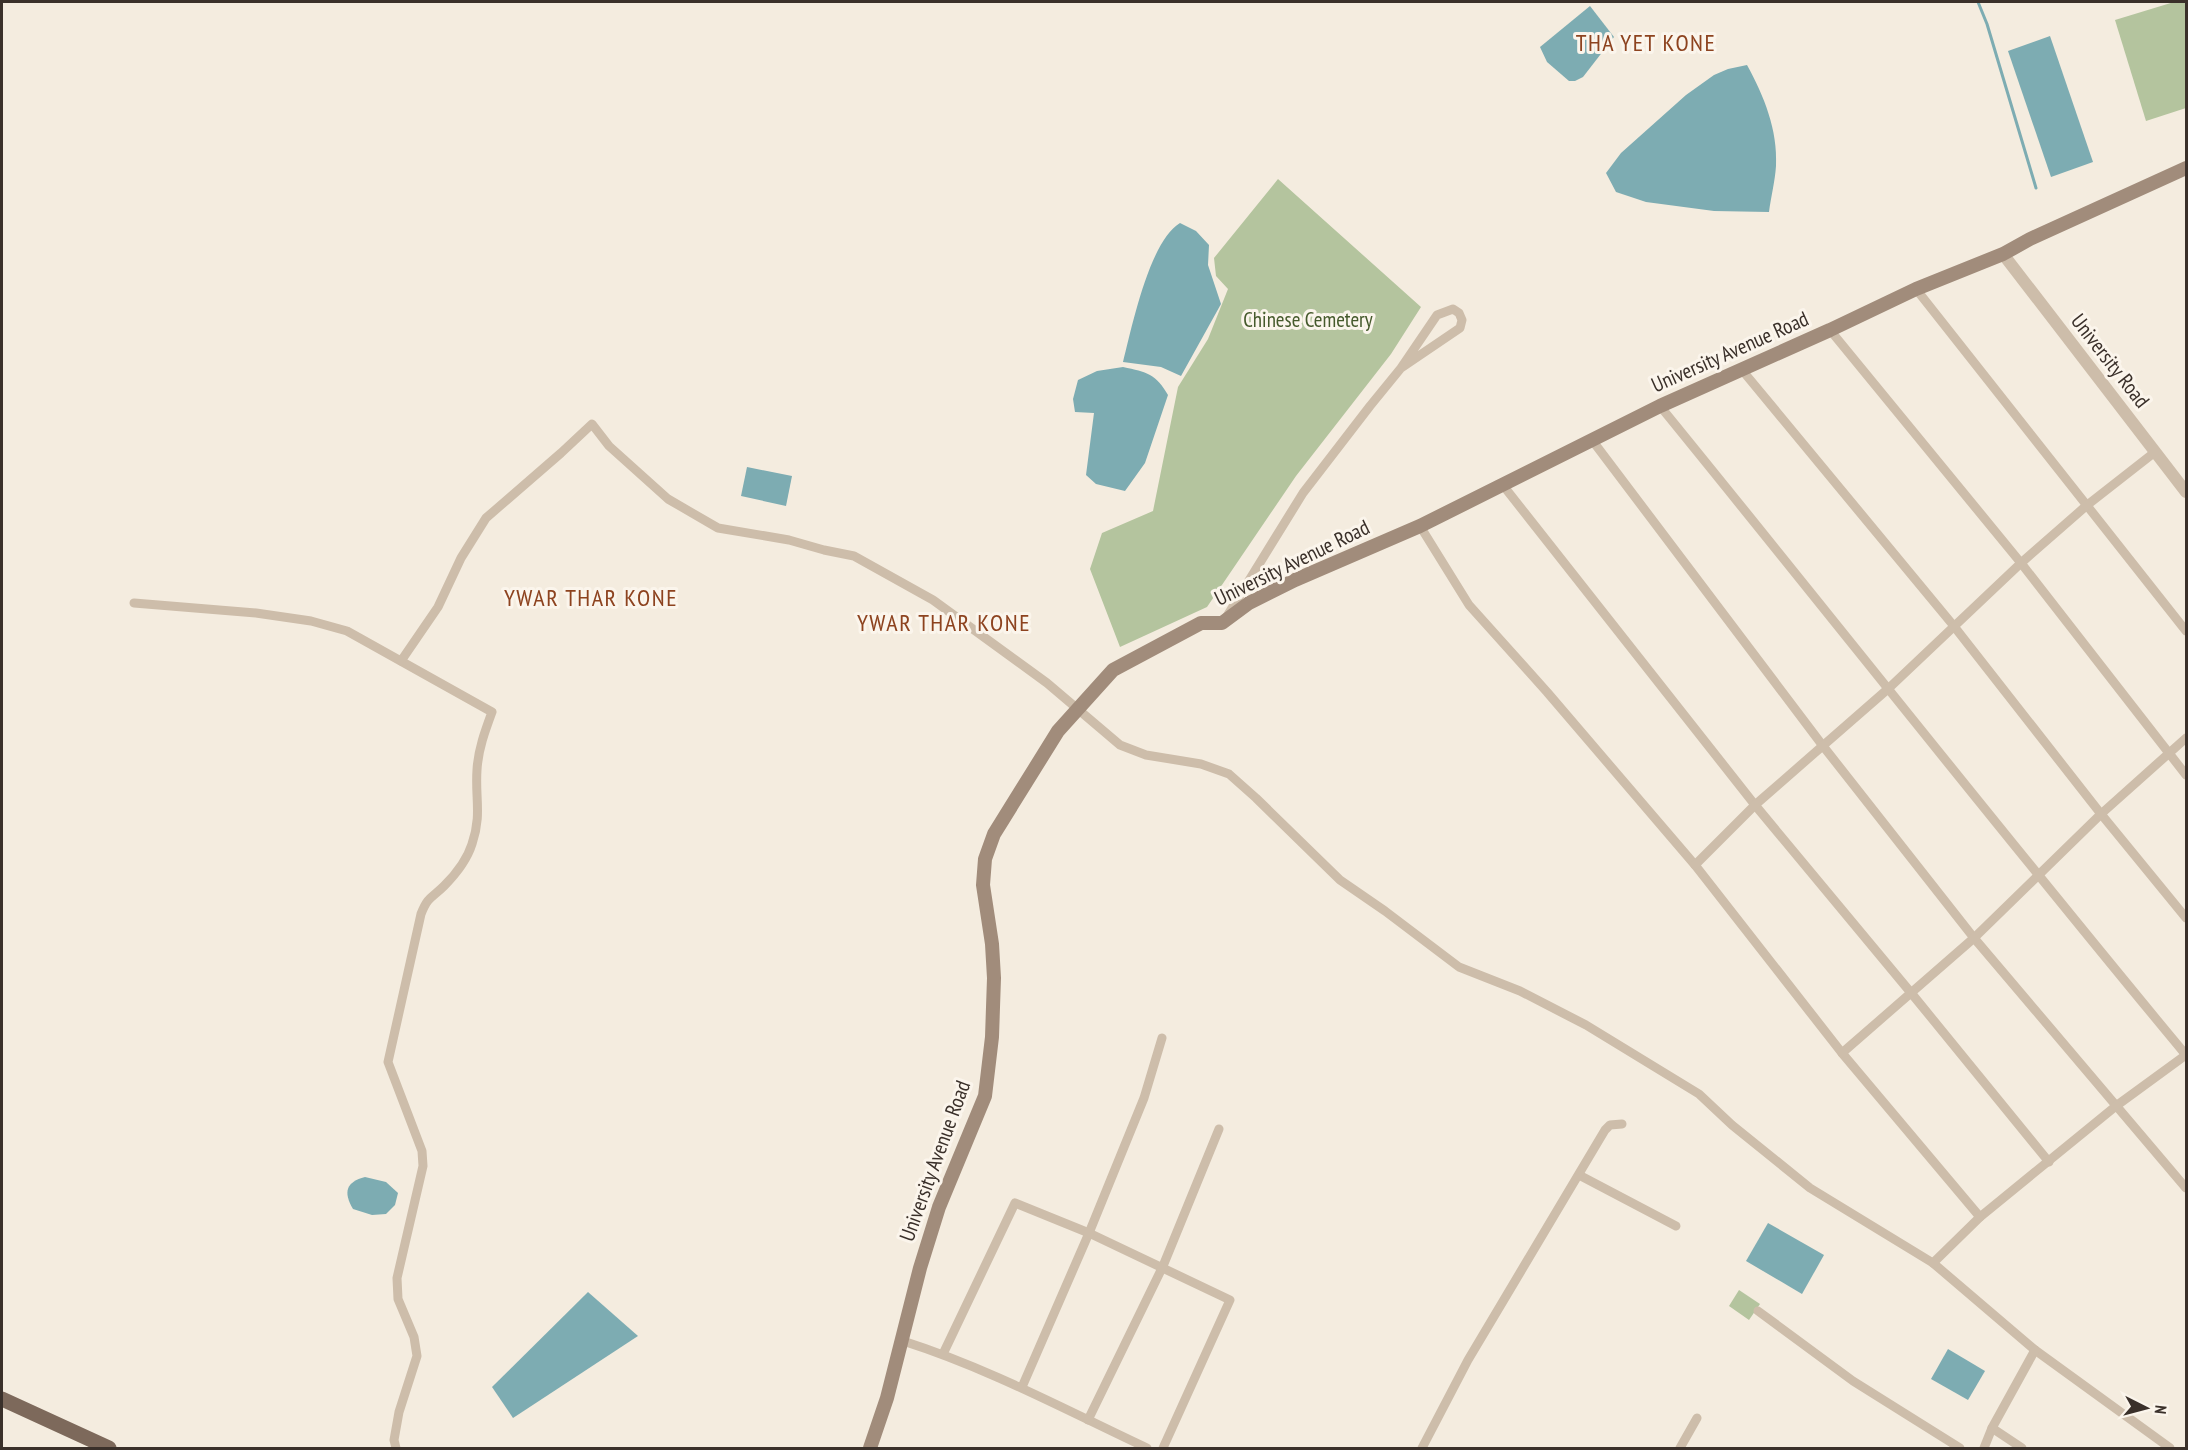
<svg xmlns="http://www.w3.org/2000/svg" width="2188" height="1450" font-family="'PT Sans Narrow',sans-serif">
	<rect width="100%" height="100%" fill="#f4ecdf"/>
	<g fill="#b4c49e">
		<path d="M 2174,2 L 2186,2 L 2186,108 L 2146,121 L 2115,20 Z"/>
		<path d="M 1278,179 L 1421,307 L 1391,354 L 1296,476 L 1207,607 L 1120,647 L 1090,569 L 1102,533 L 1153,511 L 1178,387 L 1208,339 L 1228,289 L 1216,276 L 1214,258 Z"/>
		<path d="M 1739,1290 L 1760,1304 L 1749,1320 L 1729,1306 Z"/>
	</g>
	<g fill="#7dacb2">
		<path d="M 1590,6 L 1614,37 L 1583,77 L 1575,81 L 1569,81 L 1547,62 L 1540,47 Z"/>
		<path d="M 2050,36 L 2093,162 L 2051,177 L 2008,51 Z"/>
		<path d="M 1747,65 C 1764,96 1778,130 1776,166 C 1775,181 1771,197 1769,212 L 1714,211 L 1646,202 L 1616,192 L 1606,173 L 1621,153 L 1686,95 L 1714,75 L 1728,69 Z"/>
		<path d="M 1180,223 L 1196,231 L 1209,245 L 1208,265 L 1221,304 L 1181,376 L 1161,367 L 1123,362 C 1132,327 1149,242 1180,223 Z"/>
		<path d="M 1123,367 C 1147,372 1156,374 1168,395 L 1145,463 L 1125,491 L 1096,484 L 1086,475 L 1094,413 L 1075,412 L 1073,399 L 1078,380 L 1097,371 Z"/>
		<path d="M 747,467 L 792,476 L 786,506 L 741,496 Z"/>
		<path d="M 365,1177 L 386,1182 L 398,1193 L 395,1205 L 386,1214 L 372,1215 L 353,1209 C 343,1192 346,1182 365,1177 Z"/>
		<path d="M 1768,1223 L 1824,1255 L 1802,1294 L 1746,1261 Z"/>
		<path d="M 588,1292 L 638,1336 L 513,1418 L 492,1387 Z"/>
		<path d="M 1948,1349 L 1985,1371 L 1968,1400 L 1931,1379 Z"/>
	</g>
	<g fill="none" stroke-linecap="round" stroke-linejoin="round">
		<path stroke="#7dacb2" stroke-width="3" d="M 1978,2 L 1987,24 L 2036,188"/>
		<g stroke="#cdbdaa" stroke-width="9">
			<path d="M 1916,289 L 2186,631"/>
			<path d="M 1830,330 L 2021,563 L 2186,775"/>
			<path d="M 1742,370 L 1953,625 L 2101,814 L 2186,918"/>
			<path d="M 1660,406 C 1836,622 2008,841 2186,1055"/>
			<path d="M 1592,440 L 1823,746 L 1974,938 L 2186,1188"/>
			<path d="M 1502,484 L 1755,805 L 1912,994 L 2049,1162"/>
			<path d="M 1420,526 L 1469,605 L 1547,692 L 1695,865 L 1842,1053 L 1980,1217"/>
			<path d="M 134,603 L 256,613 L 311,621 L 347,631 L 492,712 C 485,731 478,750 477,770 C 475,798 482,815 472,844 C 467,860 456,874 444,886 C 432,898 428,896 421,914 L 388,1062 L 422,1151 L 423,1166 L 397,1278 L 398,1299 L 414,1337 L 417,1356 L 399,1412 L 394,1440 L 396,1448"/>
			<path d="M 1227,616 L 1303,493 L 1370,406 L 1401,368 L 1460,328 L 1462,320 L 1459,313 L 1453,309 L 1437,315 L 1401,368"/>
			<path d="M 401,661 L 438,607 L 461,558 L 486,518 L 561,453 L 592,424 L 609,446 L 668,499 L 718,528 L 789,540 L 824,550 L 854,556 L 933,600 L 1047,683 L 1120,745 L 1146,755 L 1201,764 L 1229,774 L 1256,798 L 1340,880 L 1385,911 L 1459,967 L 1520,991 L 1586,1025 L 1699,1094 L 1732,1125 L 1810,1188 L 1933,1263 L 2035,1350 L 2170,1448"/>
			<path d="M 1695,865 L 1755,805 L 1889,688 L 2021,563 L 2086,506 L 2155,452"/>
			<path d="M 1842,1053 L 1974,938 L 2101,814 L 2186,738"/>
			<path d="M 1579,1175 L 1676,1226"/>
			<path d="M 1933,1263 L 1980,1217 L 2116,1106 L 2186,1055"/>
			<path d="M 1758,1311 L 1853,1381 L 1960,1448"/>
			<path d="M 903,1341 C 988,1368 1066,1410 1147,1448"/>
			<path d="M 943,1354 L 1015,1203 L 1089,1233 L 1230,1300 L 1163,1448"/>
			<path d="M 1022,1387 L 1089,1233 L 1144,1098 L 1162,1038"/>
			<path d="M 1088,1420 L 1163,1266 L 1219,1129"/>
			<path d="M 1992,1428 L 2022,1448"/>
			<path d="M 1422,1448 L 1468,1360 L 1605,1130 L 1610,1125 L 1622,1124"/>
			<path d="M 1680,1448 L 1697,1418"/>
			<path d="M 1984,1448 L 1992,1428 L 2035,1350"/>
		</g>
		<path stroke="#cdbdaa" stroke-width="12" d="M 2003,254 L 2186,492"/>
		<path stroke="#a18c7b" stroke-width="14" d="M 870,1448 L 887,1398 L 920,1268 L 939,1207 L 985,1096 L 992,1037 L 994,978 L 992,944 L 983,885 L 985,859 L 994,834 L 1058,731 L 1113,670 L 1201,623 L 1222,623 L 1249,603 L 1295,580 L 1420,526 L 1660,406 L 1830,330 L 1916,289 L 2003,254 L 2030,239 L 2186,168"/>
		<path stroke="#7d695b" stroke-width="15" d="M 2,1399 L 109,1448"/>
	</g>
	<g text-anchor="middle" stroke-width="6" stroke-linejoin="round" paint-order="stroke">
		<g font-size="21" fill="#455a2c" stroke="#fbf5ec">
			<text x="1308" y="327">Chinese Cemetery</text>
		</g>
		<g font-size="21" fill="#3a302a" stroke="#fbf5ec">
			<text transform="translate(1730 352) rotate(-24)" y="7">University Avenue Road</text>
			<text transform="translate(2110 361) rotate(52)" y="7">University Road</text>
			<text transform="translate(1292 563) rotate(-26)" y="7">University Avenue Road</text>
			<text transform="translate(935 1161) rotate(-70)" y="7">University Avenue Road</text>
		</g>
		<g font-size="24" letter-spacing="1.5" fill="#8d431f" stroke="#fbf5ec">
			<text x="1646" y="51">THA YET KONE</text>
			<text x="591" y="606">YWAR THAR KONE</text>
			<text x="944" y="631">YWAR THAR KONE</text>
		</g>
	</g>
	<rect width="2188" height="1450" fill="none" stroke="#3a302a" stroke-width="6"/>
	<g transform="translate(2146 1408) rotate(96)" stroke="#fbf5ec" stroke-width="4.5" paint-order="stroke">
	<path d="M0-4.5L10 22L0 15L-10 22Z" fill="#3a302a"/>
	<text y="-9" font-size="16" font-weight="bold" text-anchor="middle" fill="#3a302a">N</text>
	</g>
</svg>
